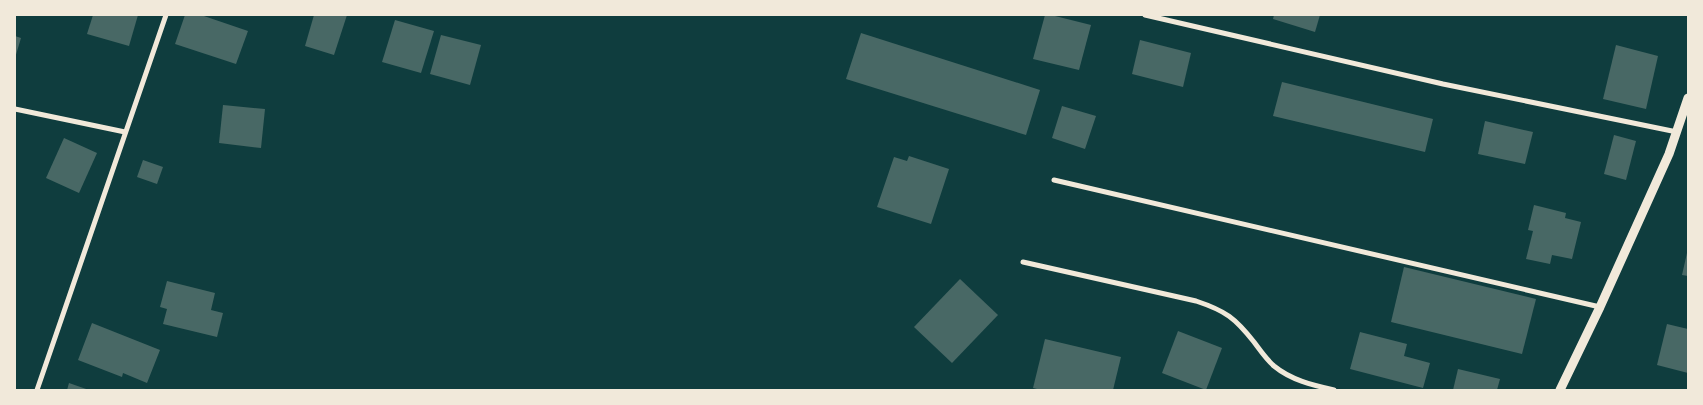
<svg xmlns="http://www.w3.org/2000/svg" width="1703" height="405" font-family="'Alegreya Sans',sans-serif">
	<rect width="100%" height="100%" fill="#0f3d3e"/>
	<g fill="#486865">
		<path d="M 93,15 L 138,15 L 129,46 L 87,34 Z"/>
		<path d="M 185,15 L 201,15 L 248,31 L 236,64 L 175,44 Z"/>
		<path d="M 314,15 L 347,15 L 334,55 L 305,46 Z"/>
		<path d="M 1045,15 L 1051,15 L 1091,25 L 1079,70 L 1033,59 Z"/>
		<path d="M 1274,15 L 1320,15 L 1315,32 L 1273,19 Z"/>
		<path d="M 395,20 L 434,31 L 421,73 L 382,62 Z"/>
		<path d="M 861,33 L 1040,90 L 1026,135 L 846,79 Z"/>
		<path d="M 441,35 L 481,45 L 470,85 L 430,74 Z"/>
		<path d="M 15,36 L 21,38 L 15,58 Z"/>
		<path d="M 1140,40 L 1191,53 L 1183,87 L 1132,74 Z"/>
		<path d="M 1616,45 L 1658,56 L 1646,109 L 1603,99 Z"/>
		<path d="M 1282,82 L 1433,119 L 1425,152 L 1273,116 Z"/>
		<path d="M 223,105 L 265,109 L 261,148 L 219,143 Z"/>
		<path d="M 1062,106 L 1096,116 L 1085,149 L 1052,138 Z"/>
		<path d="M 1485,121 L 1533,132 L 1525,164 L 1478,154 Z"/>
		<path d="M 1614,135 L 1636,141 L 1626,180 L 1604,174 Z"/>
		<path d="M 64,138 L 97,153 L 79,193 L 46,178 Z"/>
		<path d="M 909,156 L 949,169 L 931,224 L 877,207 L 894,157 L 907,161 Z"/>
		<path d="M 143,160 L 163,167 L 157,184 L 137,177 Z"/>
		<path d="M 1534,205 L 1566,213 L 1565,218 L 1581,222 L 1572,259 L 1552,255 L 1550,264 L 1526,259 L 1533,231 L 1528,230 Z"/>
		<path d="M 1687,253 L 1688,253 L 1688,276 L 1682,275 Z"/>
		<path d="M 1404,267 L 1536,299 L 1522,354 L 1391,322 Z"/>
		<path d="M 960,279 L 998,315 L 952,363 L 914,327 Z"/>
		<path d="M 167,281 L 215,293 L 211,310 L 223,313 L 217,337 L 163,324 L 167,309 L 160,307 Z"/>
		<path d="M 92,323 L 160,350 L 147,383 L 123,373 L 122,377 L 78,360 Z"/>
		<path d="M 1667,324 L 1688,329 L 1688,373 L 1657,365 Z"/>
		<path d="M 1178,331 L 1222,348 L 1206,390 L 1162,373 Z"/>
		<path d="M 1360,332 L 1407,344 L 1404,356 L 1430,363 L 1423,388 L 1350,369 Z"/>
		<path d="M 1045,339 L 1121,357 L 1113,390 L 1041,390 L 1033,388 Z"/>
		<path d="M 1458,369 L 1500,379 L 1497,390 L 1453,390 Z"/>
		<path d="M 69,383 L 89,390 L 67,390 Z"/>
	</g>
	<g fill="none" stroke-linecap="round" stroke-linejoin="round">
		<g stroke="#f1e9da" stroke-width="5">
			<path d="M 1145,15 L 1443,84 L 1677,132"/>
			<path d="M 15,109 L 125,132"/>
			<path d="M 1054,180 L 1600,307"/>
			<path d="M 1023,262 L 1196,301 C 1226,311 1235,318 1254,342 C 1260,350 1266,359 1274,366 C 1291,380 1312,385 1334,390"/>
			<path d="M 37,390 L 166,15"/>
		</g>
		<path stroke="#f1e9da" stroke-width="9" d="M 1560,390 L 1600,307 L 1669,154 L 1688,98"/>
	</g>
	<rect width="1703" height="405" fill="none" stroke="#f1e9da" stroke-width="32"/>
</svg>
